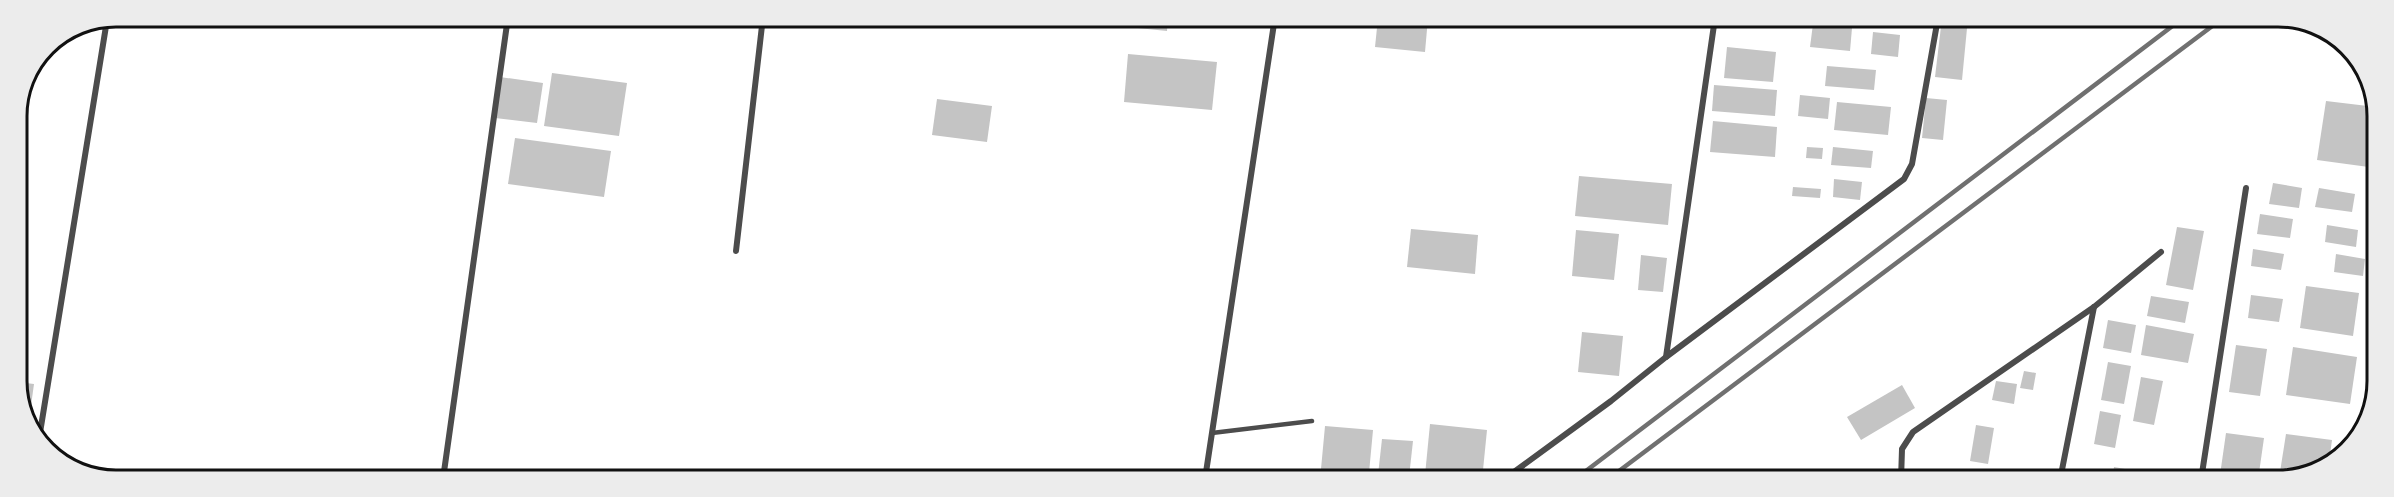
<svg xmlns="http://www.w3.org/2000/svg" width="2394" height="497" font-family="'Golos Text',sans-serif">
	<rect width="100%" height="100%" fill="#fff"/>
	<g fill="#c4c4c4">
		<path d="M 1129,17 L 1168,17 L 1167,31 L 1128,27 Z"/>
		<path d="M 1378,18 L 1428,18 L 1425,52 L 1375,47 Z"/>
		<path d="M 1729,18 L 1760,18 L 1760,22 Z"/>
		<path d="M 1942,18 L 1968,18 L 1962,80 L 1935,77 Z"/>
		<path d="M 1813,24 L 1852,28 L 1850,51 L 1810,47 Z"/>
		<path d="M 1873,32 L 1900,35 L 1898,57 L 1871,54 Z"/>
		<path d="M 1727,47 L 1776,52 L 1773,82 L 1724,78 Z"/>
		<path d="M 1128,54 L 1217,62 L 1212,110 L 1124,102 Z"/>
		<path d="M 1827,66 L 1876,70 L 1874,90 L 1825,86 Z"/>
		<path d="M 552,73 L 627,83 L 619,136 L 544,126 Z"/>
		<path d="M 500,77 L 543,83 L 537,123 L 495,118 Z"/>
		<path d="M 1714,85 L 1777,90 L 1775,116 L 1712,111 Z"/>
		<path d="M 1800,95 L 1830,98 L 1828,119 L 1798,116 Z"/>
		<path d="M 1926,98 L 1947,100 L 1943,140 L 1922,138 Z"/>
		<path d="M 937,99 L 992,106 L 987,142 L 932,135 Z"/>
		<path d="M 2326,101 L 2376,107 L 2376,168 L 2317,160 Z"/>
		<path d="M 1837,102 L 1891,107 L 1888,135 L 1834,130 Z"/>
		<path d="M 1713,121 L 1777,127 L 1775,157 L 1710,152 Z"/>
		<path d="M 515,138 L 611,151 L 604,197 L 508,184 Z"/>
		<path d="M 1807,147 L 1823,148 L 1822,159 L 1806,158 Z"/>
		<path d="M 1833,147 L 1873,151 L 1871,168 L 1831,165 Z"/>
		<path d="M 1579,176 L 1672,184 L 1668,225 L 1575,216 Z"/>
		<path d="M 1834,179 L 1862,182 L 1860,200 L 1833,197 Z"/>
		<path d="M 2273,183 L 2302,188 L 2299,208 L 2269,204 Z"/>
		<path d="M 1793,187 L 1821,189 L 1820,198 L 1792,196 Z"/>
		<path d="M 2319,188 L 2355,194 L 2352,212 L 2315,207 Z"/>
		<path d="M 2260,214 L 2293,219 L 2290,238 L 2257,234 Z"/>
		<path d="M 2327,225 L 2358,230 L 2356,247 L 2325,242 Z"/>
		<path d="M 2177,227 L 2204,231 L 2193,290 L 2166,285 Z"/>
		<path d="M 1411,229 L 1478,235 L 1475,274 L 1407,267 Z"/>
		<path d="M 1576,230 L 1619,234 L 1614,280 L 1572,276 Z"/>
		<path d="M 2253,249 L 2284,254 L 2281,270 L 2251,266 Z"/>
		<path d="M 2336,254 L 2365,259 L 2363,276 L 2334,272 Z"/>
		<path d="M 1641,255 L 1667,258 L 1663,292 L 1638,290 Z"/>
		<path d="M 2306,286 L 2359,293 L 2353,336 L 2300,328 Z"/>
		<path d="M 2251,295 L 2283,299 L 2279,322 L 2248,318 Z"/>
		<path d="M 2151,296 L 2189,302 L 2185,323 L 2147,316 Z"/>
		<path d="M 2108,320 L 2136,325 L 2131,353 L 2103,348 Z"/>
		<path d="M 2146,325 L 2194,334 L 2188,363 L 2141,355 Z"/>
		<path d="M 1582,332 L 1623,336 L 1619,376 L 1578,372 Z"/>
		<path d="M 2236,345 L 2267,349 L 2260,396 L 2229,392 Z"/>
		<path d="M 2293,347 L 2357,357 L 2350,404 L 2286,395 Z"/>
		<path d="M 2108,362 L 2131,366 L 2124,404 L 2101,400 Z"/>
		<path d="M 2024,371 L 2036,373 L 2033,390 L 2020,388 Z"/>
		<path d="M 2141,377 L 2163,381 L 2154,425 L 2133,421 Z"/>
		<path d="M 1996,381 L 2017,384 L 2014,404 L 1992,400 Z"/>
		<path d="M 18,382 L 34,384 L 29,420 L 18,401 Z"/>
		<path d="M 1902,385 L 1915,408 L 1861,440 L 1847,417 Z"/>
		<path d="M 2100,411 L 2121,415 L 2115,448 L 2094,444 Z"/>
		<path d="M 1430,424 L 1487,430 L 1482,480 L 1425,475 Z"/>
		<path d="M 1976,425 L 1994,428 L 1988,464 L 1970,461 Z"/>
		<path d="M 1325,426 L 1373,430 L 1369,473 L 1321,469 Z"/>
		<path d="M 2226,433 L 2264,438 L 2258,480 L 2220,475 Z"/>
		<path d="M 2286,434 L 2332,440 L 2329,462 L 2298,475 L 2280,472 Z"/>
		<path d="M 1382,439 L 1413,441 L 1409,477 L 1378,475 Z"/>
		<path d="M 2114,467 L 2136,471 L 2134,480 L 2112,480 Z"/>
	</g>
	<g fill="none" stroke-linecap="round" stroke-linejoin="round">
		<path stroke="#4c4c4c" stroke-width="4.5" d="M 1212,433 L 1312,421"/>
		<g stroke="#4c4c4c" stroke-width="6">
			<path d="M 1715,18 L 1666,357 L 1904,179 L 1912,164 L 1938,18"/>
			<path d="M 736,251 L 763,17"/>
			<path d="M 39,439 L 107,20"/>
			<path d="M 443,479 L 508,17"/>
			<path d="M 1205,479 L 1275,17"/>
			<path d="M 1503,480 L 1611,401 L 1666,357"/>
			<path d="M 1901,480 L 1902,449 L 1913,432 L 2094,307 L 2161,252"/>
			<path d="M 2060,480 L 2094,307"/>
			<path d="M 2201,480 L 2246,188"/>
		</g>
		<g stroke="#707070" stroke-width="4.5">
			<path d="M 1574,480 L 2183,18"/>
			<path d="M 1607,480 L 2223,18"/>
		</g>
	</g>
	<path d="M0 0H2394V497H0ZM116 27H2278A89 89 0 0 1 2367 116V381A89 89 0 0 1 2278 470H116A89 89 0 0 1 27 381V116A89 89 0 0 1 116 27Z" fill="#ececec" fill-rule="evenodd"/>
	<path fill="none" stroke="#111" stroke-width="3" d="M116 27H2278A89 89 0 0 1 2367 116V381A89 89 0 0 1 2278 470H116A89 89 0 0 1 27 381V116A89 89 0 0 1 116 27Z"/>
</svg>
